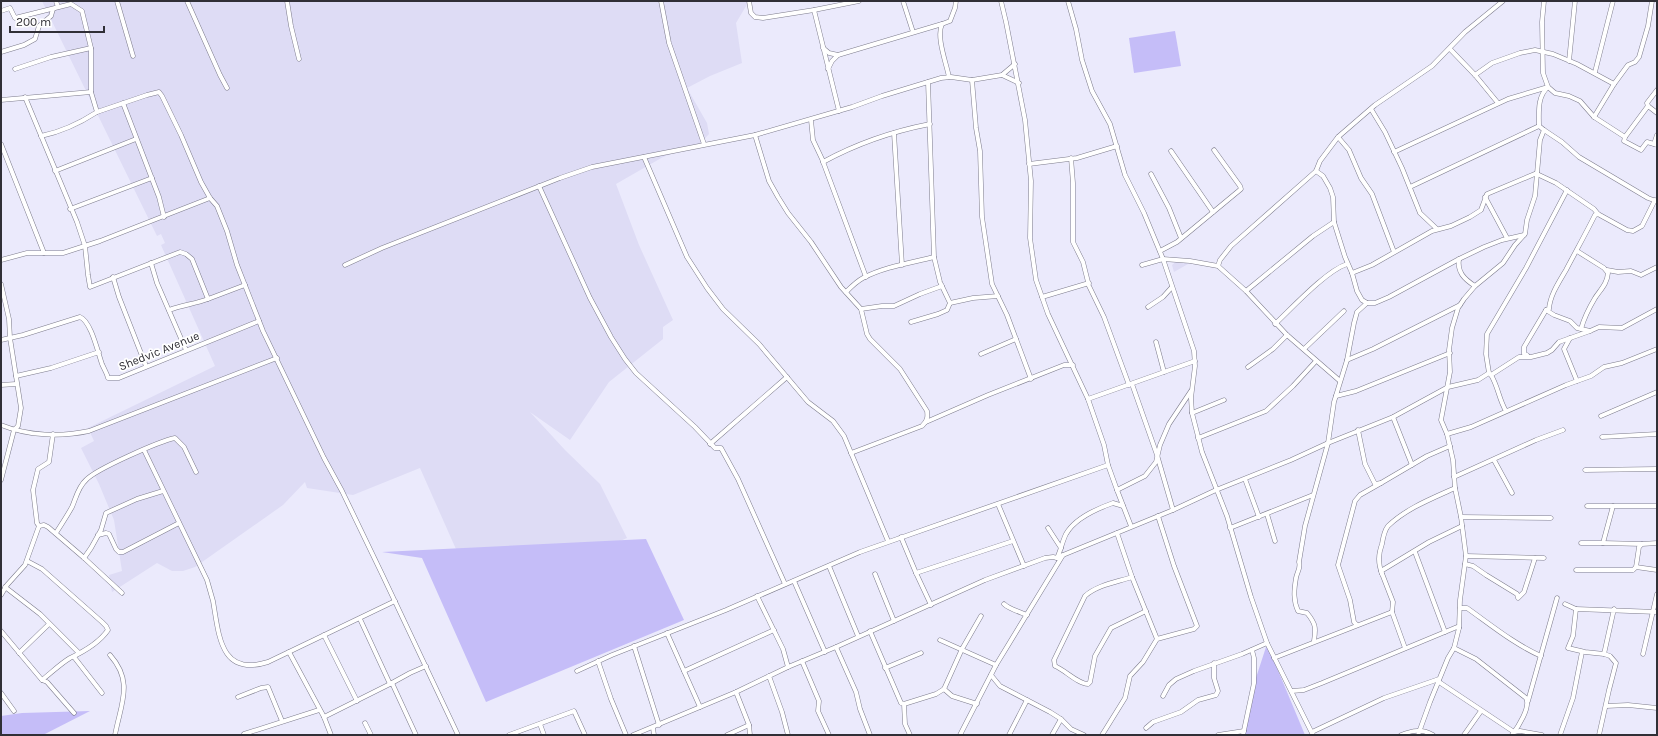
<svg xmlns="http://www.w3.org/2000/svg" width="1658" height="736" font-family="Karla,sans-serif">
	<rect width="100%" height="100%" fill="#ebeafc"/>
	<g fill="#dedcf5">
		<path d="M 42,1 L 749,1 L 736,23 L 742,63 L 710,76 L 687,88 L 707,123 L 709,134 L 696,148 L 679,151 L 663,157 L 616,184 L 639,245 L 673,320 L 663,327 L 663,339 L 609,382 L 570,440 L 530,412 L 565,450 L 600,484 L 627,538 L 479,601 L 420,468 L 353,495 L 307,488 L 305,482 L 283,505 L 195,567 L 183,571 L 172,571 L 157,563 L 112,592 L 109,575 L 122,571 L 114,520 L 99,484 L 81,448 L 94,441 L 88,428 L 215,366 L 161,245 L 165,243 L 161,234 L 157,236 Z"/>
		<path d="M 1178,260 L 1188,264 L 1174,272 L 1172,265 Z"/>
	</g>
	<g fill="#c5bdf8">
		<path d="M 1175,31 L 1181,66 L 1134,73 L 1129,38 Z"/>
		<path d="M 646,539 L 684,620 L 486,702 L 422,558 L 382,552 Z"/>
		<path d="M 1267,644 L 1305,735 L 1244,735 L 1250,713 L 1252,690 Z"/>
		<path d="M 90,711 L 43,735 L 1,735 L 1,716 L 22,713 Z"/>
	</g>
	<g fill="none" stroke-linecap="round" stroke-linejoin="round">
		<defs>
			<g id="minor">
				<path d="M 56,1 L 58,7"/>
				<path d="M 117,1 L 133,56"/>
				<path d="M 187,1 L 220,75 L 227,88"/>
				<path d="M 287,1 L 291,26 L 299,59"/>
				<path d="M 661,1 L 669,43 L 704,144"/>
				<path d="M 749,1 L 751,13 L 755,17 L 763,18 L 814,10 L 859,1"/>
				<path d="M 903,1 L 913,32"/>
				<path d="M 1001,1 L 1006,22 L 1025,120 L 1031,181 L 1030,238 L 1036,280 L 1048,314 L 1088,399 L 1104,445 L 1108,465 L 1117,490 L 1131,526"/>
				<path d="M 1068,1 L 1076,29 L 1082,60 L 1092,91 L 1110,124 L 1125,175 L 1144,213 L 1163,259 L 1194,351 L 1195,366 L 1191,398 L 1192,413 L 1202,452 L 1227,516 L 1251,597 L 1267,643 L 1313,735"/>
				<path d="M 814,10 L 839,111"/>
				<path d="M 1,11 L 10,8 L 15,18 L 71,4 L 82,11 L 91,48 L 91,92 L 97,112 C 80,123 61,132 41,136"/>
				<path d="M 823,48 L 829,53 L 838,55"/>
				<path d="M 1450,49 L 1475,75 L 1498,103"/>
				<path d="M 1,52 L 24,45 L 35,39 L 39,26 L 51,16 L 53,9"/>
				<path d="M 1569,61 L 1575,1"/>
				<path d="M 15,69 L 51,57 L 91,48"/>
				<path d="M 828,69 L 832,61 L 838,55 L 942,24"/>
				<path d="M 1595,72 L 1613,1"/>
				<path d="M 1002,75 L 1019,83"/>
				<path d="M 1475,75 L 1492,63 L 1520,53 L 1535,50 L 1553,54 L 1577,64 L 1614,84"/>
				<path d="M 949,77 C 946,62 936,37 942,24 L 950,21 L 955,8 L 956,1"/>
				<path d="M 972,80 L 976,128 L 980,151 L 982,217 L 992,284 L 1007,315 L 1031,379"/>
				<path d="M 25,97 L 77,222 L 85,246 L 88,275 L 90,287 L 180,252 L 186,254 L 192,259 L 208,299 L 245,285"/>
				<path d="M 1,100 L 91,92"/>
				<path d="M 123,103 L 159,197 L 164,217"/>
				<path d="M 1648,106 L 1647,103 L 1657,90"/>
				<path d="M 1371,109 L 1385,132 L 1402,168 L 1420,213 L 1437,229"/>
				<path d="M 97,112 L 147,95 L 159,92 L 162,96 L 181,135 L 201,182 L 210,198 L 217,206 L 227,231 L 237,265 L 263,331 L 324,458 L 342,491 L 382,574 L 458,735"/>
				<path d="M 1594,117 L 1614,84 L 1628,65 L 1635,62 L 1639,57 L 1648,26 L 1652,1"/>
				<path d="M 811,120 L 813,140 L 822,159 L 866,277"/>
				<path d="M 1544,130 L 1562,142 L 1579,157 L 1648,198 L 1656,201"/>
				<path d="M 894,133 L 902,265"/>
				<path d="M 755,135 L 769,181 L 778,197 L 788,213 L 811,242 L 841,287 L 861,309 L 867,334 L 870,339 L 900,369 L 927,411 C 928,418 927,421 922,426 L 851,453"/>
				<path d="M 1657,135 L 1654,144 L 1657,145"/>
				<path d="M 1338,137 L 1349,150 L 1361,178 L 1372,194 L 1394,252"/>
				<path d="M 1625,137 L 1648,106 L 1657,113"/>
				<path d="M 1,144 L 44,253"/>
				<path d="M 1171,151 L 1213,212"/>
				<path d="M 1394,152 L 1508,99 L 1548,87 L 1555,93 L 1569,96 L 1580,101 L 1594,117 L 1625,137 L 1624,141 L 1641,150 L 1647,142 L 1654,144"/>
				<path d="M 644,157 L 687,257 L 707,288 L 723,309 L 759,344 L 808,402 L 833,421 L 844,436 L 888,541"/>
				<path d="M 1071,158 L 1073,183 L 1073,242 L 1083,262 L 1089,286 L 1104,317 L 1129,385"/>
				<path d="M 823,162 C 856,144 894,131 930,124"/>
				<path d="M 1029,164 L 1077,158 L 1117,146"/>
				<path d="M 55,171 L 136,139"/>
				<path d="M 1316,171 L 1323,176 L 1330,188 L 1333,197 L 1334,222 L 1345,257 L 1352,273 L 1357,291 L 1362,300 L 1367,303 L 1375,303 L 1389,297 L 1459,259 L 1484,247 L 1502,240 L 1524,235"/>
				<path d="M 1151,174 L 1169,208 L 1181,238"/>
				<path d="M 1537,174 L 1556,183 L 1594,209 L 1598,214 L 1627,230 L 1633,231 L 1642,226 L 1655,200"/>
				<path d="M 539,186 L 590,298 L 611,337 L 625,359 L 636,373 L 695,427 L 715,448 L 721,448 L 738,479 L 785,584"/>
				<path d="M 1410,187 L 1539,126"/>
				<path d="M 1485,197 L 1507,238"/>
				<path d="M 70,209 L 152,178"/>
				<path d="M 1160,251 L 1177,242 L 1241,189 L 1240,186 L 1214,150"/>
				<path d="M 1577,251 L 1604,268 L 1608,273 C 1607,284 1601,289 1595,298 C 1589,308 1584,318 1581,329"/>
				<path d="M 1459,259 C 1457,272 1464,279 1475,286"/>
				<path d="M 1,260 L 27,253 L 63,253 L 100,241 L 210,198"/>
				<path d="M 151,263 L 157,283 L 186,350"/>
				<path d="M 345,265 L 382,248 L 560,178 L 592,167 L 755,135 L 852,107 L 882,96 L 941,78 L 951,77 L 972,80 L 1002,75 L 1015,64"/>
				<path d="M 1142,265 L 1163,259 L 1190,261 L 1218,266 L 1246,291 L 1287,335 L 1340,381"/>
				<path d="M 1218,266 L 1220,260 L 1231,246 L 1316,171 L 1320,161 L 1338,137 L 1375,105 L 1432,66 L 1465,32 L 1503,1"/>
				<path d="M 1607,270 L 1618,272 L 1631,271 L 1641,275 L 1657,267"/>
				<path d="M 1352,273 L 1372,265 L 1432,231 L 1451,226 L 1470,217 L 1481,210 L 1487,194 L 1537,173"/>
				<path d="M 113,277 L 119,297 L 146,366"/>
				<path d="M 1,284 L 9,319 L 10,338 L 21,408 L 18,426 L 14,430 L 1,480"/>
				<path d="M 1246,291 L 1313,236 L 1334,222"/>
				<path d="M 846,292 C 851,287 857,281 863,278 C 884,267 910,263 934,257"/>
				<path d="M 1042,297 L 1089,283"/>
				<path d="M 950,303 L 973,298 L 998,296"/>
				<path d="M 1148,307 L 1163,297 L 1172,287"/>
				<path d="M 861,309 L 882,306 L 894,306 L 920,294 L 942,286"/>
				<path d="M 169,310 C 182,305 195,304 208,299"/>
				<path d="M 911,322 L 938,314 L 947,310 L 950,303 L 940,282 L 934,257 L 928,82"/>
				<path d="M 1275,324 C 1293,307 1326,271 1347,264"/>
				<path d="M 1590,331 L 1577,328 L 1570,321 L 1554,315 L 1546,310 L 1549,309 C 1550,295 1559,282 1566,270 C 1576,251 1586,233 1595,215 L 1598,214"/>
				<path d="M 1570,338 L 1564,349 L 1577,381"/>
				<path d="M 1,340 L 23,335 L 80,317 C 91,321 98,353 102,364 C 104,369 107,373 108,378 L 119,378 L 259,321"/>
				<path d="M 1156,342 L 1164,372"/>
				<path d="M 1304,349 L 1344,311"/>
				<path d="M 981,354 L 1016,339"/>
				<path d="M 1527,355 L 1524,354 L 1524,347 L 1546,310"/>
				<path d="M 1347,360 L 1373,349 L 1460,305"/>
				<path d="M 1248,367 L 1273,349 L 1287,335"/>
				<path d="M 1489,373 L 1486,354 L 1487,334 L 1526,268 L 1567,190"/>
				<path d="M 1491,375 C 1498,386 1499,400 1506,411"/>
				<path d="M 16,376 L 51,368 L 99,352"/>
				<path d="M 1132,384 L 1157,455 L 1173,510"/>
				<path d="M 1,385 L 16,384"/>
				<path d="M 1336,396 L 1356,391 L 1450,353"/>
				<path d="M 1088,399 L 1195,361"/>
				<path d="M 1192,413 L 1224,400"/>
				<path d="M 1601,416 L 1657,392"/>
				<path d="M 1393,417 L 1412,465"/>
				<path d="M 926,422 L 988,395 L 1064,365 L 1073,365"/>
				<path d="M 1,425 C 28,436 61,437 89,431 L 277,358"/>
				<path d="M 1358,430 L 1365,464 L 1375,484 L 1381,483 L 1427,456 L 1450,446"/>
				<path d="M 1447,434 L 1471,427 L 1566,385 L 1591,376 L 1604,367 L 1622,363 L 1657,349"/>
				<path d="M 1602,437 L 1657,434"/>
				<path d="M 1198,438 L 1266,411 L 1293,386 L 1316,361"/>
				<path d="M 710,444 L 787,377"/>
				<path d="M 144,450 L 207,580 C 209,587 211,594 213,601 C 219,635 220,677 268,662 L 395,601"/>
				<path d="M 1494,460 L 1512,493"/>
				<path d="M 1585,470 L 1657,469"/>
				<path d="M 1454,477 L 1536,440 L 1563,430"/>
				<path d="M 1245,479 L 1259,517"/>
				<path d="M 1117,490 L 1145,476 L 1156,462 L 1160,445 L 1169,424 L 1191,391"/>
				<path d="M 998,504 L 1024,566"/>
				<path d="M 1587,506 L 1657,506"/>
				<path d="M 1267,514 L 1275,541"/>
				<path d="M 1461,517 L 1551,518"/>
				<path d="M 39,526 L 44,525 L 48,527 L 83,557 L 122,593"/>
				<path d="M 39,526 L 37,523 L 33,490 L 38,469 L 49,462 L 53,434"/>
				<path d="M 1048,528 L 1061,548"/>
				<path d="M 1230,528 L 1313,495"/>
				<path d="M 56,533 C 61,525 67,516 72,507 C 76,498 78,487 86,480 C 96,469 160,441 175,438 L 184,447 L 196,472"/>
				<path d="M 1117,533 L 1132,577 L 1157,639"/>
				<path d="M 98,535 L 106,533 L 109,534 L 116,549 L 119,552 L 123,552 L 179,523"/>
				<path d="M 901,537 L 916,573 L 931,605"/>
				<path d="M 1581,543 L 1603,543 L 1613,506"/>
				<path d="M 1603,543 L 1642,544"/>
				<path d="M 1415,552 L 1445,632"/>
				<path d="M 1466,556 L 1544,558"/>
				<path d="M 84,558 L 91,548 L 101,530 L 106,513 L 137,499 L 163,491"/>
				<path d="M 1057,558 C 1061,550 1062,542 1066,534 C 1075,518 1096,509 1113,503 L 1123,506"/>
				<path d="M 27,561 L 42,569 L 102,622 L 106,626 L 108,630 C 99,643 83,652 70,658 C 60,664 51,673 42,680"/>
				<path d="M 1465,564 L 1473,566 L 1486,575 L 1517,594 L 1518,598 L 1524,592 L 1535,558"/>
				<path d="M 829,566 L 858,636"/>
				<path d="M 1636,567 L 1639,547 L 1642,544 L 1657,543"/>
				<path d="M 1576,570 L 1633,570 L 1636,567 L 1657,570"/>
				<path d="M 916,573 L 1013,541"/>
				<path d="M 875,574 L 894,621"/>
				<path d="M 1382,574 C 1378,563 1378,555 1382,544 C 1383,538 1384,531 1388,526 C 1407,508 1431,499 1455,488"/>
				<path d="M 1132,577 C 1117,582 1097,585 1085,596 L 1054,660 L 1055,666 C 1065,670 1078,684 1088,684 L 1090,682 L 1095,656 L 1111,628 L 1146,611"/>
				<path d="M 794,581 L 825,652"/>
				<path d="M 5,587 L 40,614 L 79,653"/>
				<path d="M 1,595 L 7,585 L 25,565 L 39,526"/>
				<path d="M 757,596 L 783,649 L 788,667"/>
				<path d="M 1004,604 C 1009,609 1020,612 1027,615"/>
				<path d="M 1565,604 L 1576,609"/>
				<path d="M 1460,608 L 1467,608 C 1491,625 1514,644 1541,656"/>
				<path d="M 1614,609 L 1604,654 L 1585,652 L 1568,648 L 1573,636 L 1576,609 L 1657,612"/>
				<path d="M 360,619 L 390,684"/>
				<path d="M 1357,625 L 1354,622 L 1350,600 L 1338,565 L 1355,501 L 1360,495 L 1381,483"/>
				<path d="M 1,631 L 42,680 L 47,682 L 74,713"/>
				<path d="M 870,631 L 901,703 L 904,704 L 905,724 L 910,735"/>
				<path d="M 667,633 L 700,707"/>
				<path d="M 324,635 L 357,701"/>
				<path d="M 940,640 L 996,665"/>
				<path d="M 1314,641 C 1316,628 1316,624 1307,613 L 1298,611 C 1293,600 1294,590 1296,578 C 1297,572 1301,568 1299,562 L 1305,526 L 1328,443 L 1334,402 L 1347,360 L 1354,323 L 1357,312 L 1367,303"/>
				<path d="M 634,646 L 659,725"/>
				<path d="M 836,647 L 856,692 L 860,709 L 870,735"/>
				<path d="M 1405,648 L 1392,612 L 1393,602 L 1381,571 L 1429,542 L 1462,526"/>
				<path d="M 1454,648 L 1476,659 L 1526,698 C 1531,707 1518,727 1512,735"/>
				<path d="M 289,652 L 324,717 L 331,735"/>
				<path d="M 19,653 L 49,624"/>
				<path d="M 1643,654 L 1657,594"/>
				<path d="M 110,655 C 134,682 121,703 115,735"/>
				<path d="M 74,657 L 102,693"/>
				<path d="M 1274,658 L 1392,612"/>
				<path d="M 598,661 L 611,699 L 626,735"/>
				<path d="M 802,661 L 819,701 L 818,711 L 829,735"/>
				<path d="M 885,668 L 921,653"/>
				<path d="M 577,671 L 612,655 L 726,610 L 860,552 L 1108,465"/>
				<path d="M 684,671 L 774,630"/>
				<path d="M 991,675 L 1000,686 L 1050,712 L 1061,719 L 1071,729 L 1084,735"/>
				<path d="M 769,676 L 782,712 L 788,735"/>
				<path d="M 1439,682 L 1514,732 L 1520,731 L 1542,735"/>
				<path d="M 392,683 L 416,735"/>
				<path d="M 944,689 L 962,649 L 981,616"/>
				<path d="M 1292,691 L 1304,690 L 1322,683 L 1457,627 L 1459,628"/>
				<path d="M 736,692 L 749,725 L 750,735"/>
				<path d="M 1,693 L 14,711"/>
				<path d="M 1163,696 L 1169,685 L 1176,679 L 1194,671 L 1242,654 L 1267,643"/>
				<path d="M 238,697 L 261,688 L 268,687 L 282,721"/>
				<path d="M 1528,701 L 1557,598"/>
				<path d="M 904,704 L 936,694 L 944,689 L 952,696 L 977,704"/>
				<path d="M 1606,706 L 1628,705 L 1657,708"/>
				<path d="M 324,717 L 390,684 L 410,673 L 426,666"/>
				<path d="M 365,723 L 371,735"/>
				<path d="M 540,724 L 544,735"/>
				<path d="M 653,728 L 654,735"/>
				<path d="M 1146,728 L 1153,722 L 1181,712 L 1198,700 L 1216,695 L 1218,691 L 1214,678 L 1214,663"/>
				<path d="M 1312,732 L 1384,698 L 1439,679"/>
				<path d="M 244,734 L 319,710"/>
				<path d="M 509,735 L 574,711 L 585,735"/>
				<path d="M 633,735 L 736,692 L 788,667 L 836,647 L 985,580 L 1045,558 L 1053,557 L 1057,558 L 1063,555"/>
				<path d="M 727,735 L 749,725"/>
				<path d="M 960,735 L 996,665 L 1063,555 L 1173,510 L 1216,490 L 1291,460 L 1328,443 L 1393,417 L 1448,387 L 1478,380 L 1489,373 L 1491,375 L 1519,357 L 1531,357 L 1547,353 L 1552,350 L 1559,342 L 1590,331 L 1599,327 L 1622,328 L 1657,309"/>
				<path d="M 1009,735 L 1027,700"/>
				<path d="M 1052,735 L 1061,719"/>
				<path d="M 1102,735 L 1125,698 L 1130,676 L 1143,662 L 1157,639 L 1194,629 L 1197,626 L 1174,566 L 1158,516"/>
				<path d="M 1218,735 L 1244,731"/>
				<path d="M 1243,735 L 1254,683 L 1254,658 L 1252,650"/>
				<path d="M 1401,735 C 1413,730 1422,729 1433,735"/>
				<path d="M 1418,735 L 1430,702 L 1448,658 L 1454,648 L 1459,628 L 1460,600 L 1466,556 L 1461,517 L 1455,488 L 1453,460 L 1447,434 L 1441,420 L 1450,372 L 1449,350 L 1452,328 L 1458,308 L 1464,299 L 1475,286 L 1503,263 L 1515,245 L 1525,234 L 1527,220 L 1535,196 L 1540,140 L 1544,130 L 1539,126 C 1539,112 1537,97 1548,87 L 1543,73 L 1542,22 L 1544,1"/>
				<path d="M 1464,735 L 1481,711"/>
				<path d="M 1560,735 L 1573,698 L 1582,652"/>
				<path d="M 1599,735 L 1609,690 L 1616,663 L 1610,656 L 1604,654"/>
			</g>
		</defs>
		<use href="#minor" stroke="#7d7c8c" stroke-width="5"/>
		<use href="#minor" stroke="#fff" stroke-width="4"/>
	</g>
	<g text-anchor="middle" stroke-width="3.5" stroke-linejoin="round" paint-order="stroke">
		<g font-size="12" fill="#302f36" stroke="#fff">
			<text transform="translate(159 351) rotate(-22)" y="4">Shedvic Avenue</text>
		</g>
	</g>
	<rect width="1658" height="736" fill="none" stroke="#302f36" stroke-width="4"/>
	<path d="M10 26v6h94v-6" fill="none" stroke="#302f36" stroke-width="2"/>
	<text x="16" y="26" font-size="12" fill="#302f36" stroke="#ffffff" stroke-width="3" paint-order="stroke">200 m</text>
</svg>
